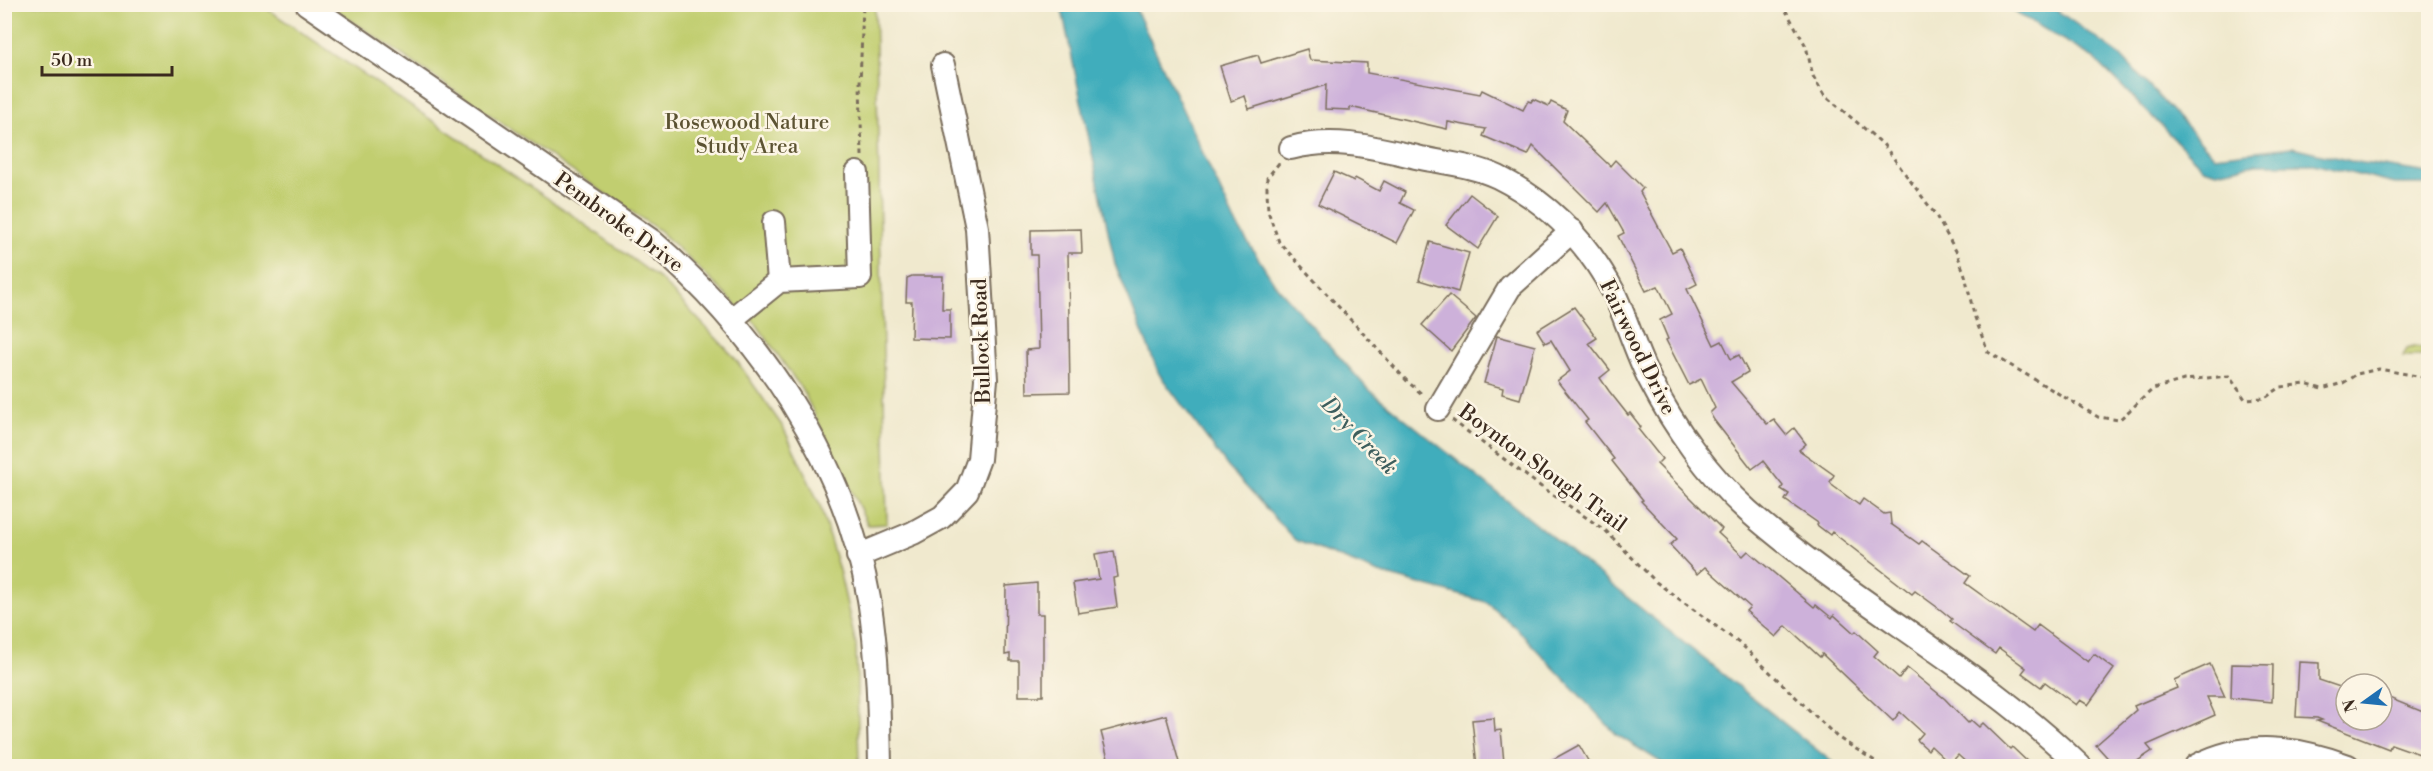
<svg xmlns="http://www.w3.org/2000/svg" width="2433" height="771" font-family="'Libre Bodoni',serif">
	<rect width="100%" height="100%" fill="#fcf5e5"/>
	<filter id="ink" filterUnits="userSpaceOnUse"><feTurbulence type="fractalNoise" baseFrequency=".0167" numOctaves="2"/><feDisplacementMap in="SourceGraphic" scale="12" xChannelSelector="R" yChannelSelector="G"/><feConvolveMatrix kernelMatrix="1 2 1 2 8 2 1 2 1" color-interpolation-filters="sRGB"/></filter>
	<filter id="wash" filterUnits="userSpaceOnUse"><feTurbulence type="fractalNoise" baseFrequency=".008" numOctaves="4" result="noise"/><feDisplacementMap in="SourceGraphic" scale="24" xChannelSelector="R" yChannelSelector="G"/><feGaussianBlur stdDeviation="1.35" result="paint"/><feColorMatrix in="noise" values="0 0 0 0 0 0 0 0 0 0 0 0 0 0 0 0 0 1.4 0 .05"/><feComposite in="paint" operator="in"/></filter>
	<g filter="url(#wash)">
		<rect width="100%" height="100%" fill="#f0e9ce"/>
		<g fill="#c1ce70" stroke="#7e7c47" stroke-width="1.5">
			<path d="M 4,5 L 261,5 L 568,212 L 661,280 L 734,357 L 783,427 L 820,505 L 840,574 L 856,645 L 859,766 L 5,766 Z"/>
			<path d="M 329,5 L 875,5 L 887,524 L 868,525 L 803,391 L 757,325 L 660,231 Z"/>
			<path d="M 2414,347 L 2428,349 L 2428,356 L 2403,356 L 2407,349 Z"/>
		</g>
		<g fill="#3fadbc" stroke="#3d6c6d" stroke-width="1.5">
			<path d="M 1061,5 L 1134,5 L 1235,222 L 1274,283 L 1367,388 L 1837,766 L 1667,766 L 1617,735 L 1517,629 L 1486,602 L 1379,573 L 1295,540 L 1228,467 L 1159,374 L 1115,264 Z"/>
			<path d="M 2003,5 L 2049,5 L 2120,55 L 2214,156 L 2292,147 L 2351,161 L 2428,173 L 2428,184 L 2395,184 L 2313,164 L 2256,164 L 2217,172 L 2203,168 L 2094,58 Z"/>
		</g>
		<g id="blocks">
			<g fill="#cdb1da">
				<path d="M 1307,49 L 1310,60 L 1367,63 L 1367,73 L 1480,94 L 1482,90 L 1523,110 L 1528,101 L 1531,102 L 1533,99 L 1549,106 L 1551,102 L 1567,110 L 1563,121 L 1610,166 L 1615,160 L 1643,188 L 1640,192 L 1672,252 L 1680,248 L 1697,284 L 1687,289 L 1714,345 L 1722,341 L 1731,359 L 1739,355 L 1748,372 L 1731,382 L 1767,424 L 1774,420 L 1786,435 L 1794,428 L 1806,444 L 1799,450 L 1834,475 L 1830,482 L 1833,486 L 1859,505 L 1863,499 L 1884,514 L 1890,513 L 1891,524 L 1919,544 L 1922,541 L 1970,576 L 1965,583 L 2033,632 L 2038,625 L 2088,662 L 2094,654 L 2114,669 L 2088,705 L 2080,700 L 2076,705 L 2045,682 L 2041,687 L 2022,673 L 2026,668 L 1999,648 L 1995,654 L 1950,621 L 1952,619 L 1941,610 L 1915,591 L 1912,594 L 1832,532 L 1830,535 L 1817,525 L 1818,523 L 1785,500 L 1789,494 L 1781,489 L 1783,486 L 1763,461 L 1752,469 L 1714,420 L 1710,413 L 1715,408 L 1701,379 L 1689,385 L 1666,340 L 1668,339 L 1660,320 L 1672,314 L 1658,286 L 1646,291 L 1618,236 L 1624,233 L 1607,203 L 1599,212 L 1533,146 L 1528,155 L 1483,136 L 1486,129 L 1448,122 L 1447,129 L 1350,107 L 1350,110 L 1325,109 L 1326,85 L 1249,109 L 1245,96 L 1231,101 L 1220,66 L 1258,55 L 1261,63 Z"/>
				<path d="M 1334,172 L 1354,181 L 1355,178 L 1379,191 L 1384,181 L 1405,192 L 1400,203 L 1414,210 L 1397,243 L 1318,204 Z"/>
				<path d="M 1470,194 L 1498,216 L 1478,249 L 1446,225 Z"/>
				<path d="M 1081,229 L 1082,253 L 1068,253 L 1070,392 L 1027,393 L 1026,350 L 1039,349 L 1037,255 L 1031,255 L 1031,230 Z"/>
				<path d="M 1430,242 L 1469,253 L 1458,292 L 1419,280 Z"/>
				<path d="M 912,276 L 943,276 L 942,309 L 950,309 L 950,339 L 911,338 L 912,302 L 906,302 L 907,278 Z"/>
				<path d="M 1449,295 L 1476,318 L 1451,351 L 1422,325 Z"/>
				<path d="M 1574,307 L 1597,338 L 1589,343 L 1610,370 L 1600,378 L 1609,391 L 1628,415 L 1630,413 L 1641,427 L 1638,429 L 1662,459 L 1657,464 L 1722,529 L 1718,533 L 1743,556 L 1748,551 L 1814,607 L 1816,605 L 1832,618 L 1834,615 L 1854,633 L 1856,631 L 1878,651 L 1874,656 L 1899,678 L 1907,668 L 1945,699 L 1968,723 L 1971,720 L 1979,727 L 1983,723 L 2010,749 L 2012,747 L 2032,766 L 1970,766 L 1958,755 L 1950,764 L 1931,746 L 1928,750 L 1917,740 L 1923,733 L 1900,712 L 1893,721 L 1822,654 L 1820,657 L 1786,626 L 1776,637 L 1746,611 L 1750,607 L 1705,567 L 1697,574 L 1670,545 L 1677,539 L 1641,501 L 1643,500 L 1612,461 L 1614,459 L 1585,422 L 1588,420 L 1557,381 L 1570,371 L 1551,340 L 1545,343 L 1537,330 Z"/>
				<path d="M 1497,336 L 1535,346 L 1520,399 L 1502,394 L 1503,388 L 1484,383 Z"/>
				<path d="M 1114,551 L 1118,577 L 1113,578 L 1117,607 L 1078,613 L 1073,583 L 1099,579 L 1095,554 Z"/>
				<path d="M 1037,583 L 1037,614 L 1043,614 L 1043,696 L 1019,696 L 1019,661 L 1010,661 L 1010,654 L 1005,655 L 1006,586 Z"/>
				<path d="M 2299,662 L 2319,663 L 2319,680 L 2346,689 L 2346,720 L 2382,720 L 2382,695 L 2428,714 L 2428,757 L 2391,744 L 2389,749 L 2317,721 L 2322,720 L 2317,718 L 2296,717 Z"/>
				<path d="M 2210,664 L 2225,697 L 2207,697 L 2215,715 L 2147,745 L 2152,751 L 2130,766 L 2115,766 L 2096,745 L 2136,710 L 2134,706 L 2177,688 L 2174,680 Z"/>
				<path d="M 2232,664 L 2273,665 L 2272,702 L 2231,698 Z"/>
				<path d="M 1166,715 L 1180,766 L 1110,766 L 1101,732 Z"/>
				<path d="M 1494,718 L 1495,731 L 1501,730 L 1504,763 L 1477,766 L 1472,720 Z"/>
				<path d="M 1579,745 L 1591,766 L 1541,766 Z"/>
			</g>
		</g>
	</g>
	<g filter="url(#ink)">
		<use href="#blocks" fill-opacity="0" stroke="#7a6d5c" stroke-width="1.5"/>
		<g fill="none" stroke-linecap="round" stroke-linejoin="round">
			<defs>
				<g id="minor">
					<path d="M 307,4 L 652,241 C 759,334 844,457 869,599 C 878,655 879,710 880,766"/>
					<path d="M 1291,148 C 1335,136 1377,148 1421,158 C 1446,163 1475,166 1498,177 C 1548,202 1587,242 1613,291 C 1627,320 1635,351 1650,380 C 1674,427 1708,475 1748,511 C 1853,603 1980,669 2080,766"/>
					<path d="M 774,222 L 779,281"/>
					<path d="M 732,319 L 779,281 L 860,277 L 857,173"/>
					<path d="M 1438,409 L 1510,287 L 1572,231"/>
					<path d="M 858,556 L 913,533 L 942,517 L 967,491 L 979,459 L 986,379 L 977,228 L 943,65"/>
					<path d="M 2196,766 C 2245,740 2297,747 2348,766"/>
				</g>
			</defs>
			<use href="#minor" stroke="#7a6d5c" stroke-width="26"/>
			<g stroke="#7a6d5c" stroke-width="3" stroke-dasharray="4.5 4.5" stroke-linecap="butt">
				<path d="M 1779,4 L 1786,11 L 1806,46 L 1813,76 L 1824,95 L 1883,144 L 1935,214 L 1956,251 L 1965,275 L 1974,315 L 1988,352 L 2098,417 L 2119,420 L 2153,389 L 2184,380 L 2229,376 L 2245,399 L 2265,398 L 2281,387 L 2305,384 L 2322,389 L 2343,383 L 2357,374 L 2379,369 L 2428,378"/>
				<path d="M 862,156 L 860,84 L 863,4"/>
				<path d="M 1279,163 L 1267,178 L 1267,191 L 1268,211 L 1279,242 L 1407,381 L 1424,396"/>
				<path d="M 1452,420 L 1540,486 L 1606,531 L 1656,582 L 1743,646 L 1837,737 L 1883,766"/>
			</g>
			<use href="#minor" stroke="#fff" stroke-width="22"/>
		</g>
	</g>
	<g text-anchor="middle" stroke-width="5" stroke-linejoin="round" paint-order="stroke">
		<g font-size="21" fill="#5c5332" stroke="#fcf5e5">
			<text x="747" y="129">Rosewood Nature<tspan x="747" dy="24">Study Area</tspan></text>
		</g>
		<g font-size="21" fill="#3b2a1e" stroke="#fcf5e5">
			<text transform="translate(619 222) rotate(36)" y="7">Pembroke Drive</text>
			<text transform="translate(981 341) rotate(-92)" y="7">Bullock Road</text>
			<text transform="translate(1638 347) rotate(64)" y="7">Fairwood Drive</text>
			<text transform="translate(1543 468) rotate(36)" y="7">Boynton Slough Trail</text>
		</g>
		<g font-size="22" font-style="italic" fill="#3d5e5d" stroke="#fcf5e5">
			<text transform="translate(1360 435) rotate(46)" y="8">Dry Creek</text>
		</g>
	</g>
	<rect width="2433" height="771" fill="none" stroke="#fcf5e5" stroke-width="24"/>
	<g transform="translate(2364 702) rotate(255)"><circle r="28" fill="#fcf5e5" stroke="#afa495" stroke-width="1.5"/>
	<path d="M0-4.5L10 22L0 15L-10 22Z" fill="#1f6fb2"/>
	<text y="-9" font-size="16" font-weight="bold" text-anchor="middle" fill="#3b2a1e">N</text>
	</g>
	<path d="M42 66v9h130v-9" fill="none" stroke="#3b2a1e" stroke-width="3"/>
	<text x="51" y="66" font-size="18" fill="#3b2a1e" stroke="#fcf5e5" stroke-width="4.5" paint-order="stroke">50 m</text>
</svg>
